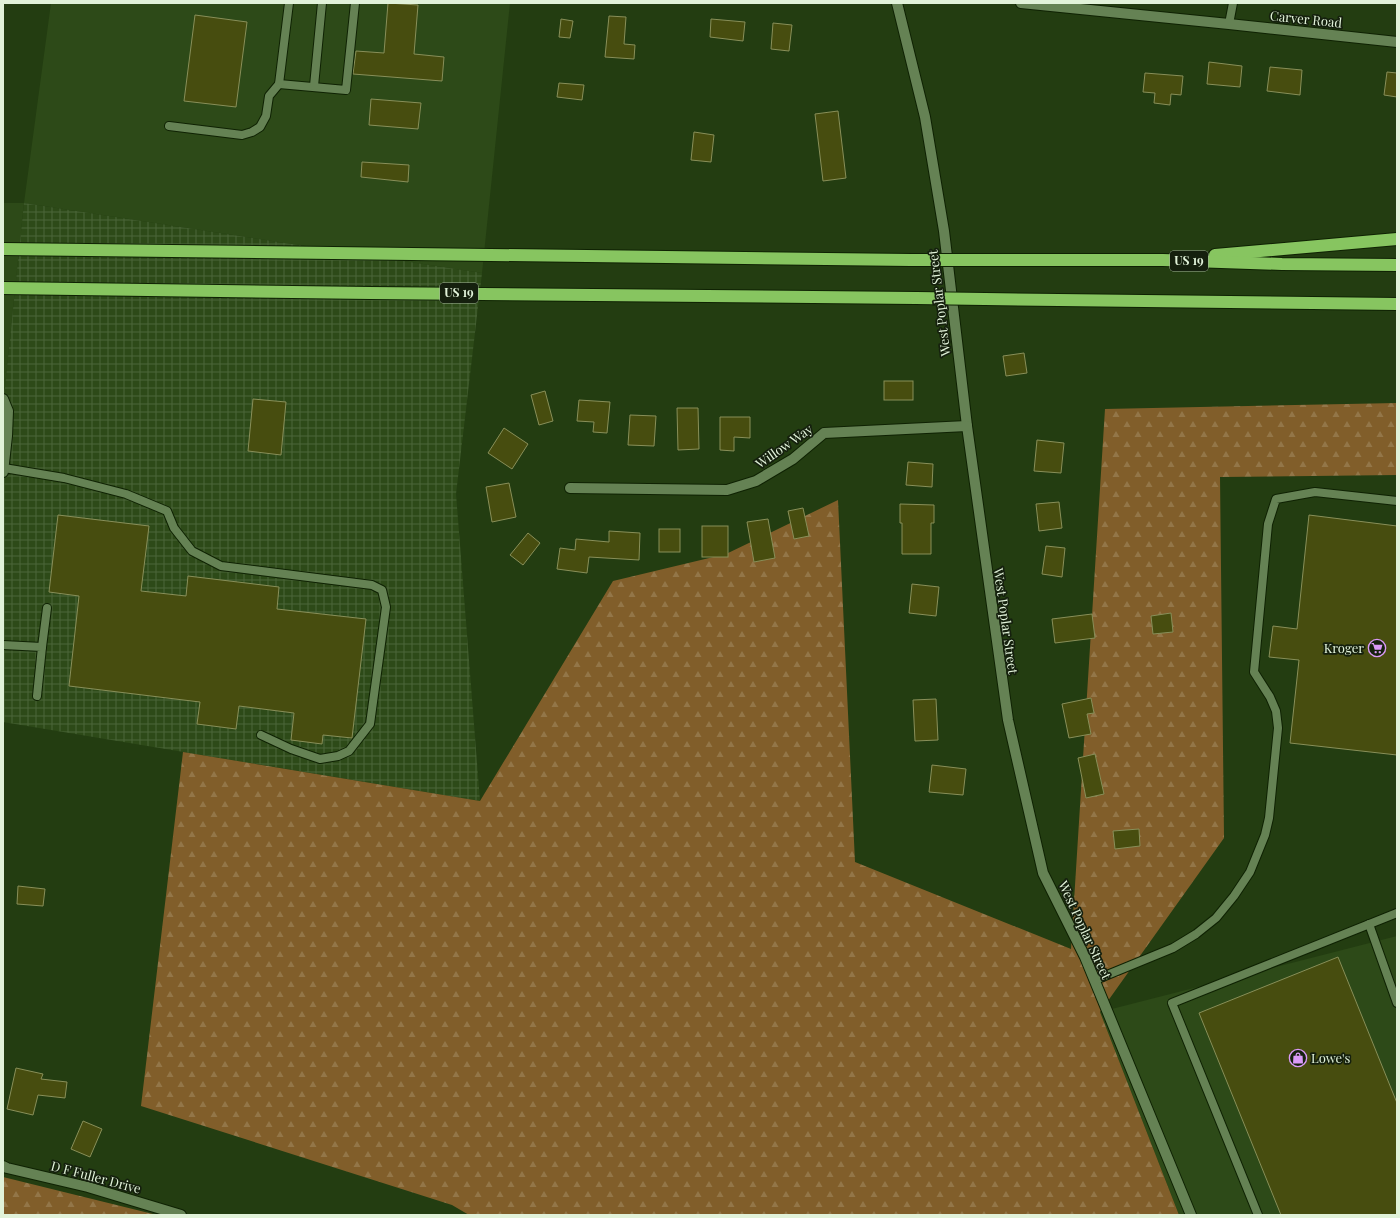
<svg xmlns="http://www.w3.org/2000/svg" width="1400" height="1218" font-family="'Playfair Display',serif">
	<defs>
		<pattern id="industrial-grid" width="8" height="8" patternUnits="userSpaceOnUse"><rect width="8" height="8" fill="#2d4a18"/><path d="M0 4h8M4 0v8" fill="none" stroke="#4b6539"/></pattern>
		<pattern id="forest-firs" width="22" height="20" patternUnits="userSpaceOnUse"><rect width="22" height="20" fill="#815e2a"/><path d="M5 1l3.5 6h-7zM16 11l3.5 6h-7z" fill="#937648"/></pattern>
	</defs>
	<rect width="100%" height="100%" fill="#233d11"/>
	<g fill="#2d4a18">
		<path d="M 51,3 L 510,3 L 482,273 L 24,203 L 3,406 L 3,203 L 24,203 Z"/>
		<path d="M 1397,936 L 1397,1215 L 1179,1215 L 1100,1012 Z"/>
	</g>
	<path fill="url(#industrial-grid)" d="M 24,203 L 482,273 L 456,494 L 480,801 L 3,722 L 3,406 Z"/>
	<g fill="url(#forest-firs)">
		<path d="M 1397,403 L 1397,475 L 1220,477 L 1224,838 L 1100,1012 L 1179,1215 L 469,1215 L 452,1205 L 141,1106 L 183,752 L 480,801 L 613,581 L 726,554 L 838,500 L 855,862 L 1071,949 L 1105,409 Z"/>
		<path d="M 3,1177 L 157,1215 L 3,1215 Z"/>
	</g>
	<g fill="#474d0f" stroke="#888f59">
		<path d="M 388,3 L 418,5 L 414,54 L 444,57 L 442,81 L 353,74 L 356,51 L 384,53 Z"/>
		<path d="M 195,15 L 247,22 L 236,107 L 184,101 Z"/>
		<path d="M 609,16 L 626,17 L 624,44 L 635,45 L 634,59 L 605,57 Z"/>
		<path d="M 561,19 L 573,21 L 570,38 L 559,37 Z"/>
		<path d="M 711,19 L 745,22 L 743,41 L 710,37 Z"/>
		<path d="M 773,23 L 792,25 L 789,51 L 771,49 Z"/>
		<path d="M 1209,62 L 1242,66 L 1240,87 L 1207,84 Z"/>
		<path d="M 1270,67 L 1302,70 L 1300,95 L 1267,91 Z"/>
		<path d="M 1387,72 L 1397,73 L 1397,97 L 1384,95 Z"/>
		<path d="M 1145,73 L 1183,76 L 1181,95 L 1171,94 L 1170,105 L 1154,103 L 1155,93 L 1143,92 Z"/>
		<path d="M 559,83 L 584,85 L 582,100 L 557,97 Z"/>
		<path d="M 371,99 L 421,103 L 418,129 L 369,125 Z"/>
		<path d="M 838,111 L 846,178 L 823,181 L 815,114 Z"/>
		<path d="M 694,132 L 714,135 L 711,162 L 691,160 Z"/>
		<path d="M 362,162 L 409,165 L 408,182 L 361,177 Z"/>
		<path d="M 1024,353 L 1027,373 L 1006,376 L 1003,356 Z"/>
		<rect x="884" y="381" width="29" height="19"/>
		<path d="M 545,391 L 553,421 L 539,425 L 531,395 Z"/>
		<path d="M 253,399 L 286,402 L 281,455 L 248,451 Z"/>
		<path d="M 579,400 L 610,402 L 607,433 L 593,432 L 594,422 L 577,421 Z"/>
		<path d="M 677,408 L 698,408 L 699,449 L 678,450 Z"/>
		<path d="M 630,415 L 656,416 L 654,446 L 628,445 Z"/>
		<path d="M 720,417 L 750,417 L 750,438 L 734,437 L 734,451 L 720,450 Z"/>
		<path d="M 504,428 L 528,444 L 512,469 L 488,453 Z"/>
		<path d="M 1037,440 L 1064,443 L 1061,473 L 1034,471 Z"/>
		<path d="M 908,462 L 933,464 L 932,487 L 906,485 Z"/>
		<path d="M 509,483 L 516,517 L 492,522 L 486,487 Z"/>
		<path d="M 1059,502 L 1062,528 L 1039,531 L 1036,504 Z"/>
		<path d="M 900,504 L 934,505 L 934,523 L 931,523 L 931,554 L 902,554 L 902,523 L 900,523 Z"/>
		<path d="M 803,508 L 809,536 L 794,539 L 788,511 Z"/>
		<path d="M 58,515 L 149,526 L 141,591 L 186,596 L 188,576 L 279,587 L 277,609 L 366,619 L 352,738 L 323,735 L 322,744 L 291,740 L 294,713 L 239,706 L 236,729 L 197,724 L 200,702 L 69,686 L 79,596 L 49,592 Z"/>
		<path d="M 1309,515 L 1397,526 L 1397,755 L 1290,743 L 1299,660 L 1269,657 L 1273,626 L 1297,629 Z"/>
		<path d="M 768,519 L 775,558 L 754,562 L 747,522 Z"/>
		<rect x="702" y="526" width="26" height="31"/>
		<rect x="659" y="529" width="21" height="23"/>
		<path d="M 609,531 L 640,533 L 639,560 L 589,557 L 587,573 L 557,569 L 560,548 L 575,550 L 576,539 L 609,542 Z"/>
		<path d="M 528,533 L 540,543 L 523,565 L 510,555 Z"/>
		<path d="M 1046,546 L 1065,548 L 1062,577 L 1042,574 Z"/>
		<path d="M 912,584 L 939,587 L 936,616 L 909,613 Z"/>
		<path d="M 1171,613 L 1173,632 L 1153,634 L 1151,616 Z"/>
		<path d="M 1092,614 L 1095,638 L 1055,643 L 1052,619 Z"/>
		<path d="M 1091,698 L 1094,713 L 1087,714 L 1091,734 L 1069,738 L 1062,704 Z"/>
		<path d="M 936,699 L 938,740 L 915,741 L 913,700 Z"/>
		<path d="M 1095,754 L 1104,794 L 1086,798 L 1078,758 Z"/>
		<path d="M 932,765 L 966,769 L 963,795 L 929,792 Z"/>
		<path d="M 1139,829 L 1140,846 L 1115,849 L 1113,831 Z"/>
		<path d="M 18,886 L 45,889 L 43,906 L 17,904 Z"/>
		<path d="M 1338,957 L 1397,1103 L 1397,1215 L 1281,1215 L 1199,1013 Z"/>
		<path d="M 16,1068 L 43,1074 L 41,1079 L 67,1082 L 65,1098 L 38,1095 L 33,1115 L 7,1109 Z"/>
		<path d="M 83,1121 L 102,1129 L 90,1157 L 71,1149 Z"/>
	</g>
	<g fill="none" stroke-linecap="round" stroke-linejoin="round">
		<defs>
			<g id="lane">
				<path d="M 1229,24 L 1233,3"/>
				<path d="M 279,84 L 346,90 L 355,3"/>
				<path d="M 314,86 L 322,3"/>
				<path d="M 169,126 L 242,135 L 252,132 L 260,127 L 266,116 L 269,96 L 279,84 L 289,3"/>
				<path d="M 4,468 L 64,478 L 126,494 L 167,511 L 174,528 L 192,551 L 221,566 L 372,585 L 382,590 L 386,607 L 370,724 L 349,751 L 338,756 L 320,759 L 291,749 L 261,735"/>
				<path d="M 3,645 L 42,647 L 37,696"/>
				<path d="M 42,647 L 47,608"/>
				<path d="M 1369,924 L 1397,1003"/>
				<path d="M 1095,980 L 1173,948 L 1196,934 L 1216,918 L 1234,896 L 1250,872 L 1265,835 L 1269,818 L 1278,728 L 1276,711 L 1270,697 L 1254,672 L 1268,524 L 1276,499 L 1315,492 L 1397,501"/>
				<path d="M 1258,1215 L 1172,1003 L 1397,913"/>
			</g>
			<g id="street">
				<path d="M 897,3 L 925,117 L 944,231 L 967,426 L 1008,720 L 1043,873 L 1085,957 L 1191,1215"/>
				<path d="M 1021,3 L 1229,24 L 1397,42"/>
				<path d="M 3,399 L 8,411 L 7,436 L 3,472"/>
				<path d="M 570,488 L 727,490 L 756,481 L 793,459 L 824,433 L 967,426"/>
				<path d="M 3,1166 L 7,1168 L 88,1187 L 181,1215"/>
			</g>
			<g id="highway">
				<path d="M 3,249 L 911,260"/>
				<path d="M 1215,255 L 1397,239"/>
				<path d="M 981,260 L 1163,260 L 1282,264 L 1397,265"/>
				<path d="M 3,288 L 370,293 L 916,298"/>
				<path d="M 985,299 L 1397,304"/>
			</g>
		</defs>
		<use href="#lane" stroke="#0f2203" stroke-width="10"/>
		<use href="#street" stroke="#0f2203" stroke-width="12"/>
		<use href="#highway" stroke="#0f2203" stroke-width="14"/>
		<use href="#lane" stroke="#658254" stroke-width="8"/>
		<use href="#street" stroke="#658254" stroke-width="10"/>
		<use href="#highway" stroke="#87c560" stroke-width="12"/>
		<defs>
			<g id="highway-bridge">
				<path d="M 911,260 L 981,260"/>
				<path d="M 916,298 L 985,299"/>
			</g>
		</defs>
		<use href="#highway-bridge" stroke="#0f2203" stroke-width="14" stroke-linecap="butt"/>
		<use href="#highway-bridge" stroke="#87c560" stroke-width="12"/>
	</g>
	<defs>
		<symbol id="supermarket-ring" viewBox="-11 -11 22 22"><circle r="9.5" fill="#15200e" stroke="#da9af7" stroke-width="1.5"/><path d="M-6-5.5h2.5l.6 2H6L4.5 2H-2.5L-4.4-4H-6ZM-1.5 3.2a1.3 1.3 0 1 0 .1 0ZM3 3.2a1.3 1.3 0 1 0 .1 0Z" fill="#da9af7"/></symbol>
		<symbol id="shop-ring" viewBox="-11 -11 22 22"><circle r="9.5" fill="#15200e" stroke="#da9af7" stroke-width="1.5"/><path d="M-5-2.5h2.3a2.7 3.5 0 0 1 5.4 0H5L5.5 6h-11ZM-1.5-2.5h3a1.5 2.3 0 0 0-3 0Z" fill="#da9af7"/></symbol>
	</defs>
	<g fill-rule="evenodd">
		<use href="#supermarket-ring" x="1367" y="638" width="20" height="20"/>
		<use href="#shop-ring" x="1288" y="1048" width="20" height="20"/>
	</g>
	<g text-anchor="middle" stroke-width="3.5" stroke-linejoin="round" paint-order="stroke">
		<g fill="#15200e" stroke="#a4b39c" stroke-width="1">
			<rect x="1170" y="251" width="38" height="20" rx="3"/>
			<rect x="440" y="283" width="38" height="20" rx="3"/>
		</g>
		<g font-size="12" font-weight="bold" fill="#e1f2d9">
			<text x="1189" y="265">US 19</text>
			<text x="459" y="297">US 19</text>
		</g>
		<g font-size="13" fill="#e1f2d9" stroke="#15200e">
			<text transform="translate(1306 19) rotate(6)" y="5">Carver Road</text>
			<text transform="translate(939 303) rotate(-97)" y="5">West Poplar Street</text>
			<text transform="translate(784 446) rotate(-35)" y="5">Willow Way</text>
			<text transform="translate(1006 621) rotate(82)" y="5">West Poplar Street</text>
			<text transform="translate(1085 930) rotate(65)" y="5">West Poplar Street</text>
			<text transform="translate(96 1177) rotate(15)" y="5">D F Fuller Drive</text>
		</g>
		<g font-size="13" fill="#e1f2d9" stroke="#15200e" text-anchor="end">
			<text x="1364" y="653">Kroger</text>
			<text x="1311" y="1063" text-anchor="start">Lowe's</text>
		</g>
	</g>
	<rect width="1400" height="1218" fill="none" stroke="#e1f2d9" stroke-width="8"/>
</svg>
